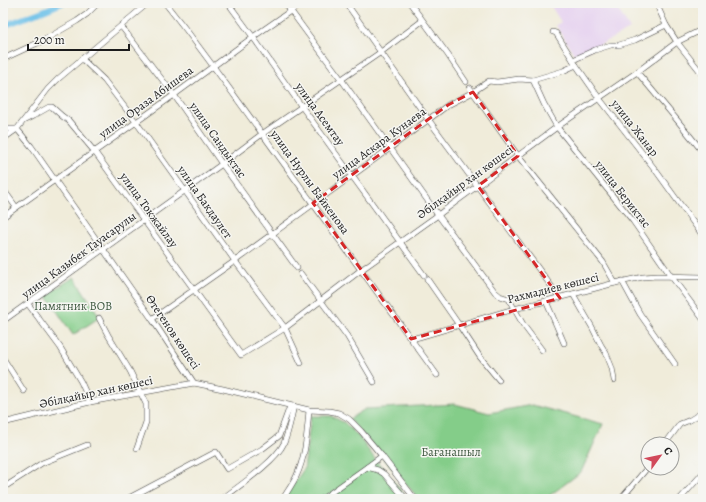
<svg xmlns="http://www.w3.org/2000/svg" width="706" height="502" font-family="Alegreya,serif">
	<rect width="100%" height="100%" fill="#f6f6f2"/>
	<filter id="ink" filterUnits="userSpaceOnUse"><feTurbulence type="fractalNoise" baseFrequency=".025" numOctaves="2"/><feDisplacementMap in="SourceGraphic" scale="8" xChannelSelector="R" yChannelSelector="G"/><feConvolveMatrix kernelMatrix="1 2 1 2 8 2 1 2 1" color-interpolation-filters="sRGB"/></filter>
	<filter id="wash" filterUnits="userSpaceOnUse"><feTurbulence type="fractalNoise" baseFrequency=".012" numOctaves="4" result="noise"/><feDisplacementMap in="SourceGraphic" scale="16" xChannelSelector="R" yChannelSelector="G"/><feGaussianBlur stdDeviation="0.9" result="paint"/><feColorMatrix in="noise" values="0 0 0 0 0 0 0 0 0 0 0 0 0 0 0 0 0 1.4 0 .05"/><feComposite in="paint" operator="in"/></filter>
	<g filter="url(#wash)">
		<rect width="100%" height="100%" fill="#f0ecda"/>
		<path fill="#e6d2f0" d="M 549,3 L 614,3 L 630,29 L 576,57 L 556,25 L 561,22 Z"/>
		<g fill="#84cd89" stroke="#507452">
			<path d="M 74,277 L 100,317 L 73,335 L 46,295 Z"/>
			<path d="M 455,404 L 489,413 L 532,405 L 603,424 L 581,472 L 545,499 L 419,499 L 382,456 L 349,419 L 365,409 Z"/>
			<path d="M 311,416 L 331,416 L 345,423 L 359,437 L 375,459 L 408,499 L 283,499 L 304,469 Z"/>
		</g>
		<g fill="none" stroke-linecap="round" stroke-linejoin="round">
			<path stroke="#6bc0e8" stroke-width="6" d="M 3,26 L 43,11 L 62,3"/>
		</g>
	</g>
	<g filter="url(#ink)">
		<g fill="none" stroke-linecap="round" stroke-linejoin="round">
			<defs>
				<g id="minor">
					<path d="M 165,3 L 187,31 L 213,66 L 406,332 L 411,339 L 437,375"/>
					<path d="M 228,3 L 253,37 L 302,107 L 424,275"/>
					<path d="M 285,3 L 341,79 L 438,215 L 495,292 L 500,296 L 509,299 L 511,303 L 524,326 L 542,350"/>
					<path d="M 346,3 L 428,119 L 560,298"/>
					<path d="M 410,3 L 448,55 L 466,82"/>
					<path d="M 656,3 L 666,25 L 677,42 L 703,75"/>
					<path d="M 121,26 L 174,95 L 222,164 L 297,268"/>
					<path d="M 553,32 L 556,33 L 576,65 L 599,98 L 654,168 L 703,236"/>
					<path d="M 3,59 L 44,40 L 77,21 L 87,14 L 98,3"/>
					<path d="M 82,59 L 104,80 L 136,122 L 235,261 L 285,328 L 301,363"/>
					<path d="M 573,60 L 595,50 L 611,45 L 619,45 L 635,40 L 666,25"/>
					<path d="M 637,72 L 677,120 L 703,152"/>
					<path d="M 533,80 L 544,104 L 557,127 L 633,221 L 671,276 L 703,319"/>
					<path d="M 470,88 L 518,156 L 603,262 L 615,283"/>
					<path d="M 25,120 L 33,116 L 49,107 L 52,107 L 62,116 L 69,121 L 94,151 L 241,355 L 285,328 L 361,270 L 438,215 L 557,127 L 637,72 L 677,42 L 697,32 L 703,30"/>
					<path d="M 3,129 L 17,129 L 31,146 L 152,319 L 194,383"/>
					<path d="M 3,139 L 17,129 L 48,89 L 58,79 L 148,3"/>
					<path d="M 3,189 L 16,207"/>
					<path d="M 3,217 L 174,95 L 253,37 L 302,3"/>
					<path d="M 301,274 L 347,336 L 374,382"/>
					<path d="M 427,279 L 459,325 L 480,357 L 499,380"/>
					<path d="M 622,281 L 640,314 L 675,364"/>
					<path d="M 573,294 L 592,327 L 601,345 L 606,353 L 612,368 L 614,380"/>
					<path d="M 546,301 L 564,343"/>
					<path d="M 28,304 L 60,347 L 81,382 L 90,402"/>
					<path d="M 99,318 L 108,335 L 130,371 L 146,404 L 146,422 L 137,448"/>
					<path d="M 152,319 L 235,261 L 390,148 L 448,105 L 473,92 L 489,81 L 497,82 L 519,79 L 533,80 L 563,71 L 576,65"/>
					<path d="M 3,321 L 222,164 L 262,134 L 381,52 L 422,21"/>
					<path d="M 411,339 L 419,337 L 514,309 L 546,301 L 615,283 L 643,277 L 657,276 L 703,277"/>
					<path d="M 3,358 L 24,391"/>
					<path d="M 3,423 L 90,402 L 194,383 L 223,389 L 309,410 L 329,411 L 339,413 L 349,419 L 361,431 L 382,456 L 415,499"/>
					<path d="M 665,444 L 680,424 L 690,420 L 703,412"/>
					<path d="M 367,467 L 378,470 L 384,474 L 406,499"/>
					<path d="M 3,488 L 42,463 L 87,445"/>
					<path d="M 127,499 L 216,452 L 227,469 L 262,449 L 279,436 L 290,406"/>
					<path d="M 222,499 C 239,486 276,461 284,443 C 289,431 291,418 294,406"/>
					<path d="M 283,499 C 287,492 292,485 296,477 C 306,456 307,433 309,410"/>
					<path d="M 322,499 L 367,467 L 382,456"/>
					<path d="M 621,499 L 648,467"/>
					<path d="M 680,499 L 703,473"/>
				</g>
			</defs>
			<use href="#minor" stroke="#3c3b38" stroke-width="6"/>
			<use href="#minor" stroke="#fff" stroke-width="5"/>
		</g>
	</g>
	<path fill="none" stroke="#d62828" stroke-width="3" stroke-dasharray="8 5" stroke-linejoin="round" d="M 473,92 L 518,156 L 478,186 L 560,298 L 411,339 L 406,332 L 313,203 L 448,105 Z"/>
	<g text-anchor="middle" stroke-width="3" stroke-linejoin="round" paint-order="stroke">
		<g font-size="12" fill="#1c1c1c" stroke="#f6f6f2">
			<text transform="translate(146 102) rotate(-36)" y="4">улица Ораза Абишева</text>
			<text transform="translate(320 114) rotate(54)" y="4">улица Асемтау</text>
			<text transform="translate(635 128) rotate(52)" y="4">улица Жанар</text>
			<text transform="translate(218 140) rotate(55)" y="4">улица Сандыктас</text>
			<text transform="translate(379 143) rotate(-36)" y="4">улица Аскара Кунаева</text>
			<text transform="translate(310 182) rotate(54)" y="4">улица Нурлы Байкенова</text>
			<text transform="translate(465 182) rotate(-36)" y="4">Әбілқайыр хан көшесі</text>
			<text transform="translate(623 194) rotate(52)" y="4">улица Бериктас</text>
			<text transform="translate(205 202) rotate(55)" y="4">улица Бакдаулет</text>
			<text transform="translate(149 210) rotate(54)" y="4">улица Токжайлау</text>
			<text transform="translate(79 255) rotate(-36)" y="4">улица Казыбек Тауасарулы</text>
			<text transform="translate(553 288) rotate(-14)" y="4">Рахмадиев көшесі</text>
			<text transform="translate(173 332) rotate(56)" y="4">Өтегенов көшесі</text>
			<text transform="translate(96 392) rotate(-12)" y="4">Әбілқайыр хан көшесі</text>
		</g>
		<g font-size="12" fill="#405a42" stroke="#f6f6f2">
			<text x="73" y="310">Памятник ВОВ</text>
			<text x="451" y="456">Бағанашыл</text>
		</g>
	</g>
	<rect width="706" height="502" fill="none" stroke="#f6f6f2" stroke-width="16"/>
	<g transform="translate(660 456) rotate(57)"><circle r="19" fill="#f6f6f2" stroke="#9f9f9c"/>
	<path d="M0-3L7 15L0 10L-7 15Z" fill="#d1495b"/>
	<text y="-6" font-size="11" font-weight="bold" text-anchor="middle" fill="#1c1c1c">С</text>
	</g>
	<path d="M28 44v6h101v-6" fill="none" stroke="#1c1c1c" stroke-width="2"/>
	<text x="34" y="44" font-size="12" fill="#1c1c1c" stroke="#f6f6f2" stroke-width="3" paint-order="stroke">200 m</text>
</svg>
